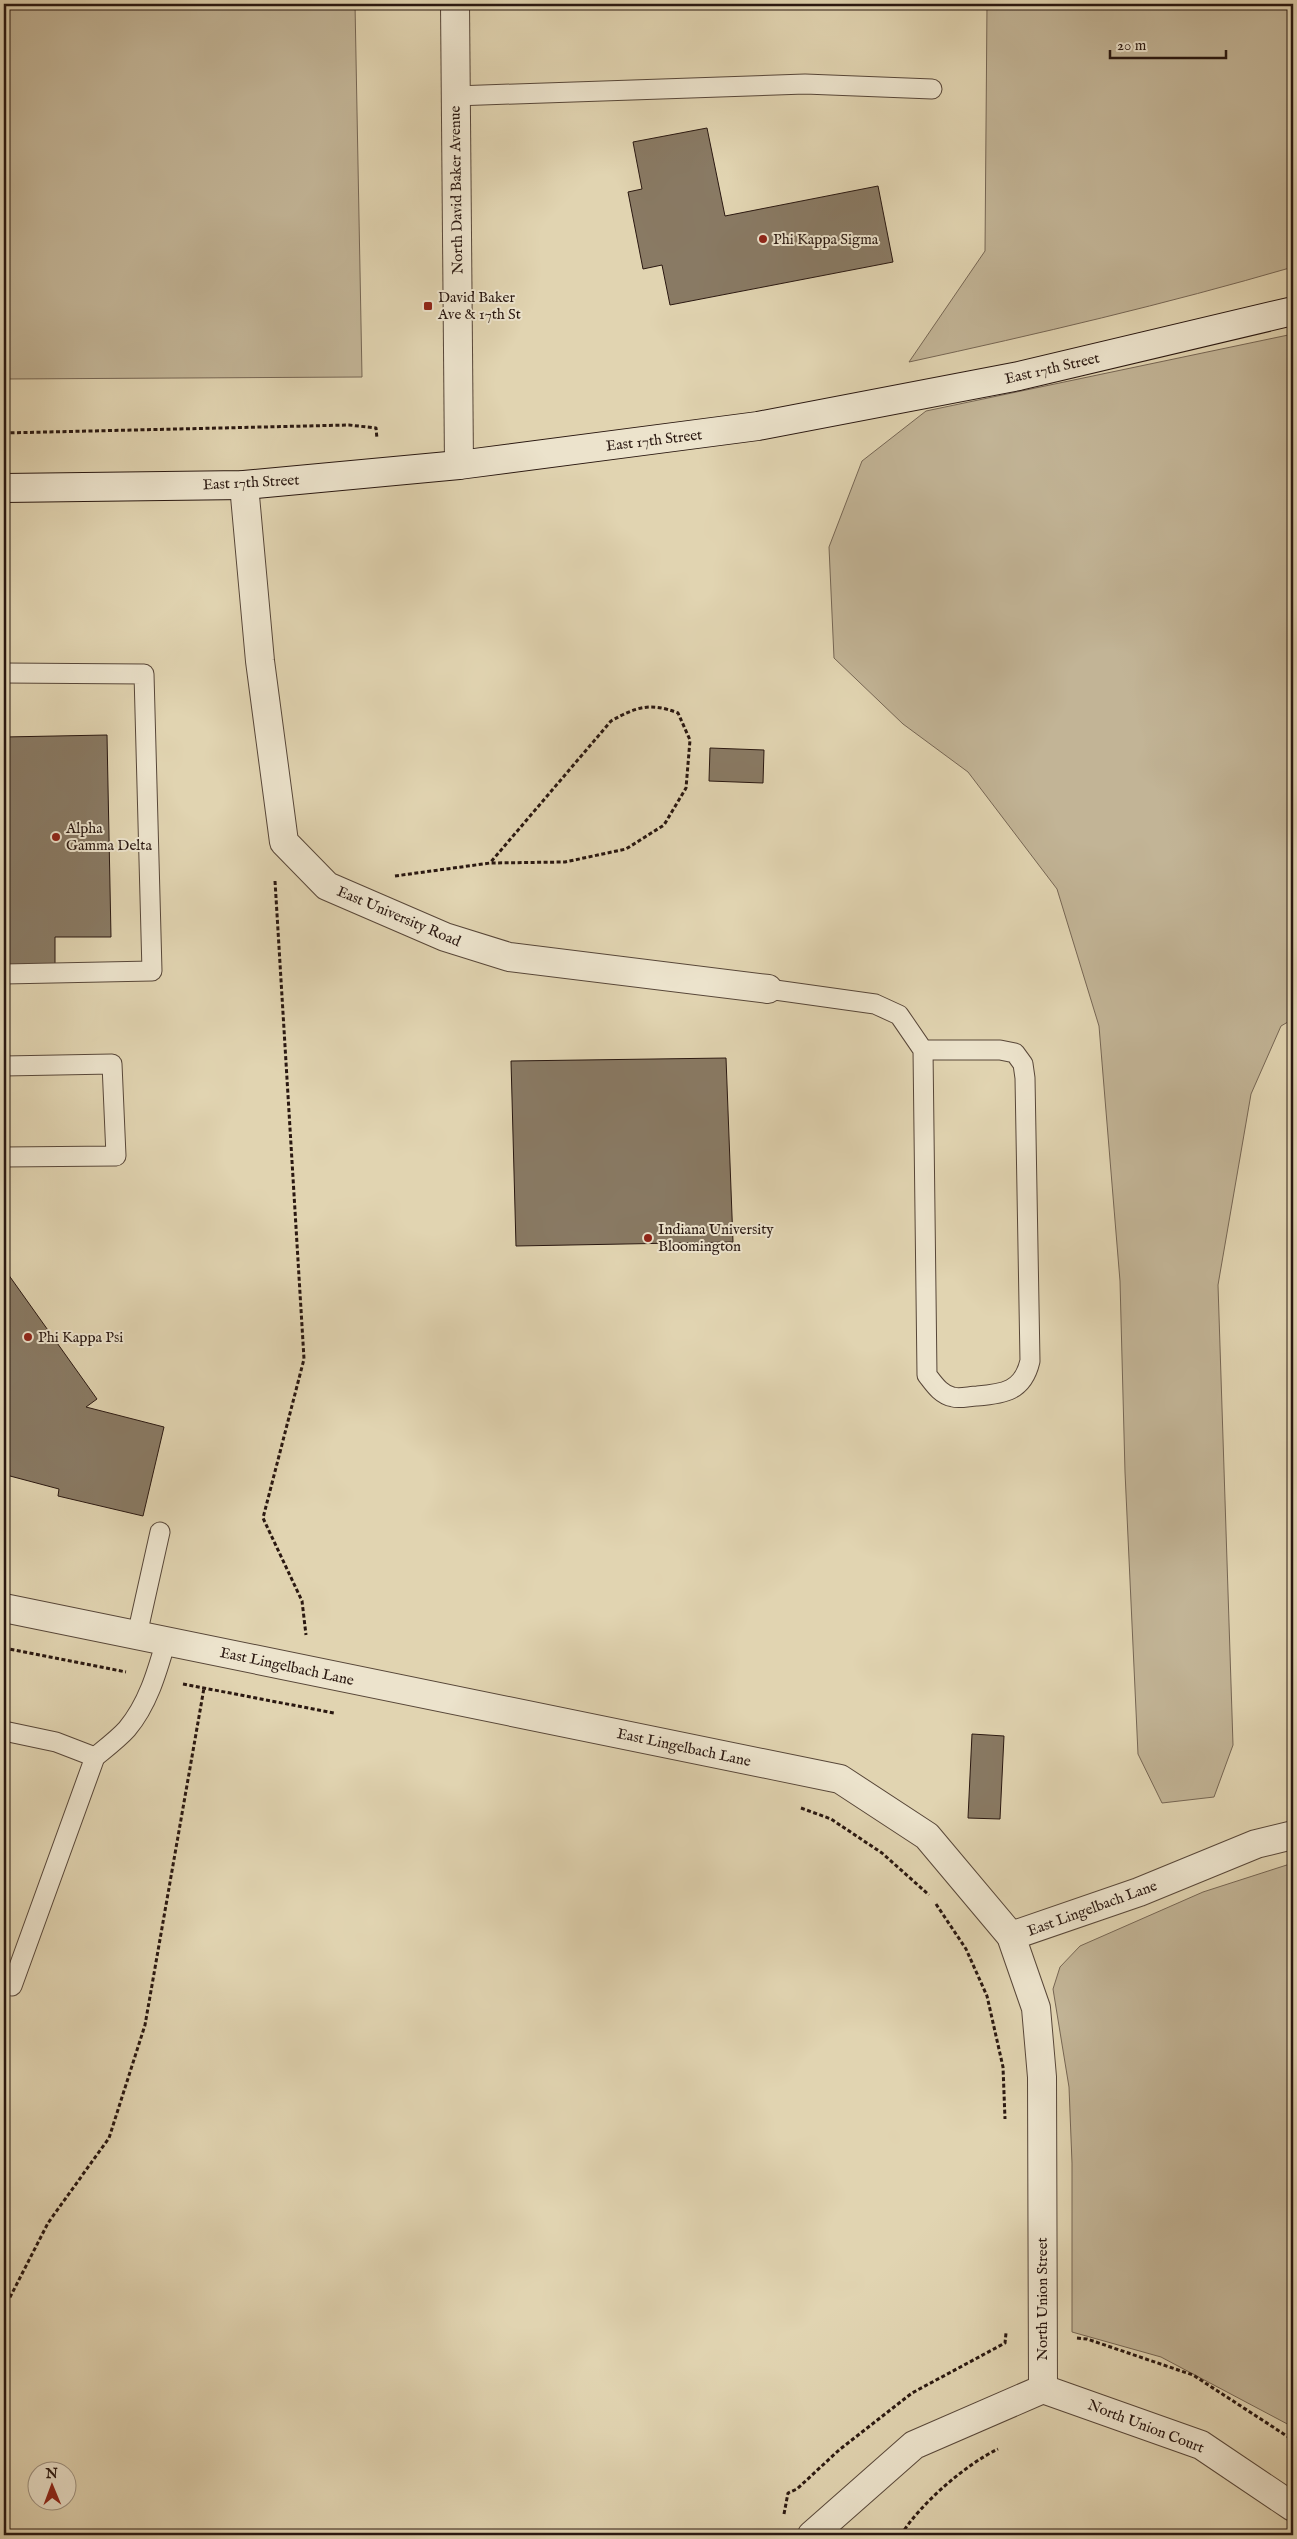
<svg xmlns="http://www.w3.org/2000/svg" width="1297" height="2539" font-family="'IM FELL English',serif">
	<rect width="100%" height="100%" fill="#e1d4b1"/>
	<filter id="stains"><feTurbulence type="fractalNoise" baseFrequency=".004" numOctaves="4"/><feColorMatrix values="0 0 0 0 .2 0 0 0 0 .09 0 0 0 0 .02 0 0 0 .5 -.17"/></filter>
	<radialGradient id="worn" r=".72"><stop offset=".6" stop-color="#630" stop-opacity="0"/><stop offset="1" stop-color="#630" stop-opacity=".3"/></radialGradient>
	<g fill="#c2b496" stroke="#766654">
		<path d="M 4,4 L 355,4 L 362,377 L 4,379 Z"/>
		<path d="M 987,4 L 1293,4 L 1293,267 C 1166,304 1038,334 909,362 L 985,251 Z"/>
		<path d="M 1293,334 L 1293,1019 L 1281,1026 L 1251,1094 L 1218,1285 L 1233,1745 L 1214,1797 L 1162,1803 L 1138,1754 L 1125,1472 L 1120,1281 L 1099,1026 L 1057,889 L 968,772 L 903,724 L 834,658 L 829,547 L 862,461 L 926,411 Z"/>
		<path d="M 1293,1863 L 1293,2427 L 1161,2357 L 1072,2332 L 1072,2163 L 1069,2087 L 1053,1989 L 1060,1967 L 1080,1946 L 1203,1892 Z"/>
	</g>
	<g fill="#897a64" stroke="#2a1811">
		<path d="M 707,128 L 725,216 L 878,186 L 893,262 L 670,305 L 662,265 L 643,269 L 628,192 L 642,189 L 633,142 Z"/>
		<path d="M 107,735 L 111,937 L 55,937 L 55,965 L 4,966 L 4,737 Z"/>
		<path d="M 710,748 L 764,750 L 763,783 L 709,781 Z"/>
		<path d="M 726,1058 L 733,1242 L 516,1246 L 511,1061 Z"/>
		<path d="M 8,1274 L 97,1399 L 86,1407 L 164,1427 L 143,1516 L 58,1496 L 59,1489 L 10,1476 L 4,1479 L 4,1275 Z"/>
		<path d="M 972,1734 L 1004,1736 L 1000,1819 L 968,1818 Z"/>
	</g>
	<g fill="none" stroke-linecap="round" stroke-linejoin="round">
		<defs>
			<g id="service">
				<path d="M 455,96 L 805,84 L 932,89"/>
				<path d="M 4,673 L 144,674 L 152,971 L 4,974"/>
				<path d="M 768,989 L 875,1004 L 899,1015 L 923,1050 L 927,1375 C 934,1384 941,1395 953,1397 C 960,1399 970,1396 977,1396 C 1004,1394 1023,1391 1030,1361 L 1025,1078 L 1023,1064 L 1015,1053 L 1000,1050 L 923,1050"/>
				<path d="M 4,1066 L 112,1064 L 116,1156 L 4,1157"/>
				<path d="M 137,1635 L 160,1532"/>
				<path d="M 4,1731 L 56,1742 L 95,1757 L 12,1986"/>
				<path d="M 95,1757 C 106,1748 118,1739 127,1729 C 148,1704 157,1672 166,1641"/>
			</g>
			<g id="minor">
				<path d="M 455,4 L 459,465"/>
				<path d="M 244,485 L 260,661 L 284,842 L 327,886 L 445,937 L 509,957 L 768,989"/>
				<path d="M 4,1608 L 840,1779 L 927,1836 L 1011,1936 L 1036,2008 L 1042,2077 L 1043,2389 L 914,2445 L 812,2535"/>
				<path d="M 1011,1936 L 1139,1892 L 1256,1844 L 1293,1835"/>
				<path d="M 1043,2389 L 1201,2445 L 1293,2507"/>
			</g>
			<path id="secondary" d="M 4,488 L 244,485 L 459,465 L 758,426 L 1019,376 L 1293,311"/>
		</defs>
		<use href="#service" stroke="#584739" stroke-width="21"/>
		<use href="#minor" stroke="#584739" stroke-width="30"/>
		<use href="#secondary" stroke="#2a1811" stroke-width="30"/>
		<g stroke="#2a1811" stroke-width="3" stroke-dasharray="4 2.5" stroke-linecap="butt">
			<path d="M 4,433 L 349,425 L 376,428 L 377,439"/>
			<path d="M 395,876 L 490,863 L 565,862 L 626,849 L 664,825 L 686,788 L 690,740 L 678,713 C 650,702 636,707 611,721 L 490,863"/>
			<path d="M 275,881 L 304,1359 L 263,1518 L 302,1601 L 306,1635"/>
			<path d="M 4,1648 L 126,1672"/>
			<path d="M 183,1684 L 334,1713"/>
			<path d="M 801,1808 L 831,1819 L 882,1853 L 929,1895"/>
			<path d="M 936,1904 L 966,1949 L 987,1996 L 1003,2067 L 1005,2119"/>
			<path d="M 4,2309 L 48,2223 L 109,2138 L 145,2025 L 204,1688"/>
			<path d="M 1077,2338 L 1087,2339 L 1193,2375 L 1293,2440"/>
			<path d="M 784,2514 L 788,2493 L 797,2489 L 839,2450 L 912,2393 L 1005,2343 L 1006,2333"/>
			<path d="M 901,2535 C 920,2504 965,2465 998,2449"/>
		</g>
		<use href="#service" stroke="#ece3cc" stroke-width="19"/>
		<use href="#minor" stroke="#ece3cc" stroke-width="28"/>
		<use href="#secondary" stroke="#ece3cc" stroke-width="28"/>
	</g>
	<g fill="#8f2418" stroke="#ece3cc" stroke-width="2">
		<circle cx="763" cy="239" r="5"/>
		<rect x="423" y="301" width="10" height="10" rx="2.5"/>
		<circle cx="56" cy="837" r="5"/>
		<circle cx="648" cy="1238" r="5"/>
		<circle cx="28" cy="1337" r="5"/>
	</g>
	<g text-anchor="middle" stroke-width="4" stroke-linejoin="round" paint-order="stroke">
		<g font-size="15" fill="#2a1811" stroke="#ece3cc">
			<text transform="translate(456 190) rotate(-91)" y="5">North David Baker Avenue</text>
			<text transform="translate(1052 368) rotate(-13)" y="5">East 17th Street</text>
			<text transform="translate(654 440) rotate(-7)" y="5">East 17th Street</text>
			<text transform="translate(251 482) rotate(-3)" y="5">East 17th Street</text>
			<text transform="translate(399 916) rotate(23)" y="5">East University Road</text>
			<text transform="translate(287 1666) rotate(12)" y="5">East Lingelbach Lane</text>
			<text transform="translate(684 1747) rotate(12)" y="5">East Lingelbach Lane</text>
			<text transform="translate(1092 1908) rotate(-20)" y="5">East Lingelbach Lane</text>
			<text transform="translate(1042 2299) rotate(-90)" y="5">North Union Street</text>
			<text transform="translate(1146 2426) rotate(21)" y="5">North Union Court</text>
		</g>
		<g font-size="15" fill="#2a1811" stroke="#ece3cc" text-anchor="start">
			<text x="773" y="244">Phi Kappa Sigma</text>
			<text x="438" y="302">David Baker<tspan x="438" dy="17">Ave &amp; 17th St</tspan></text>
			<text x="66" y="833">Alpha<tspan x="66" dy="17">Gamma Delta</tspan></text>
			<text x="658" y="1234">Indiana University<tspan x="658" dy="17">Bloomington</tspan></text>
			<text x="38" y="1342">Phi Kappa Psi</text>
		</g>
	</g>
	<rect width="1297" height="2539" fill="none" stroke="#e1d4b1" stroke-width="20"/>
	<rect x="5" y="5" width="1287" height="2529" fill="none" stroke="#2a1811" stroke-width="2.5"/>
	<rect x="10" y="10" width="1277" height="2519" fill="none" stroke="#2a1811"/>
	<g transform="translate(52 2486) rotate(359)"><circle r="24" fill="#ece3cc" stroke="#9e9281"/>
	<path d="M0-4L9 19L0 12L-9 19Z" fill="#8f2418"/>
	<text y="-8" font-size="14" font-weight="bold" text-anchor="middle" fill="#2a1811">N</text>
	</g>
	<path d="M1110 50v8h116v-8" fill="none" stroke="#2a1811" stroke-width="2.5"/>
	<text x="1117" y="50" font-size="15" fill="#2a1811" stroke="#ece3cc" stroke-width="4" paint-order="stroke">20 m</text>
	<rect width="100%" height="100%" filter="url(#stains)"/>
	<rect width="100%" height="100%" fill="url(#worn)"/>
</svg>
